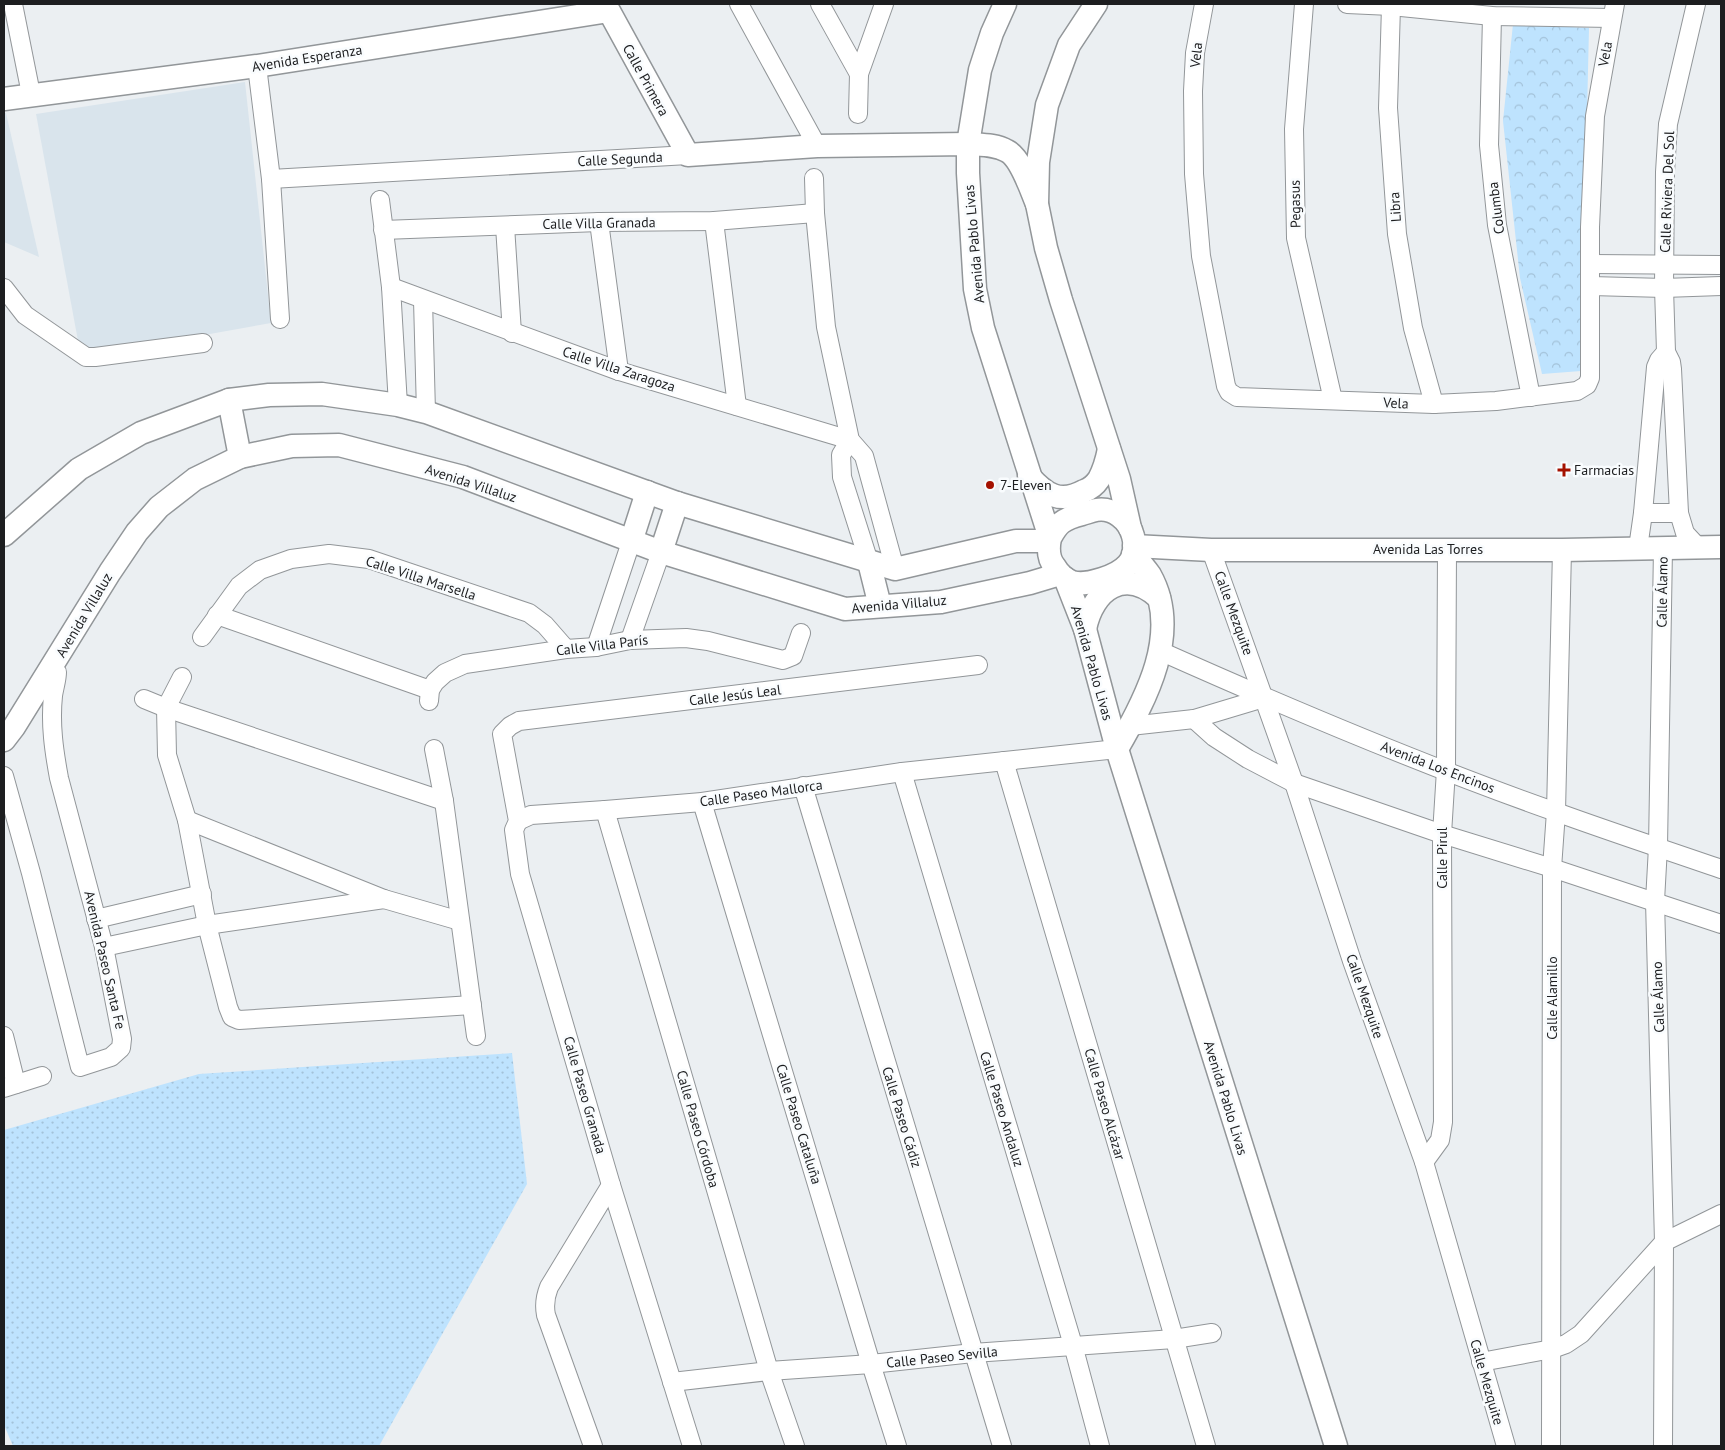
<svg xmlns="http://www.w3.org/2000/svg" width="1725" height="1450" font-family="'PT Sans',sans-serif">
	<defs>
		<pattern id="grass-dots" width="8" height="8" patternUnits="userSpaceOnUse" patternTransform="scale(1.25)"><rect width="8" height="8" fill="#bee3fe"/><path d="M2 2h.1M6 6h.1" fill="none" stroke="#a3c2d9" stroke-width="1.8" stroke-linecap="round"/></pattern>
		<pattern id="forest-crowns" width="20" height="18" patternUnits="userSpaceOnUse" patternTransform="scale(1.25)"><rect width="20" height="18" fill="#bee3fe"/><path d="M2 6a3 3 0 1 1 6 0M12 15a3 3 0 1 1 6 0" fill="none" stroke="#a3c2d9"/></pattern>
	</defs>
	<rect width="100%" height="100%" fill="#ebeff2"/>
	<g fill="#d9e4ec">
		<path d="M 245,82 L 271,323 L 81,357 L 36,114 Z"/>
		<path d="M 4,113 L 6,113 L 39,257 L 4,242 Z"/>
	</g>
	<path fill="url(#grass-dots)" d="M 512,1053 L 527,1184 L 379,1446 L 13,1446 L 4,1425 L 4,1130 L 199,1074 Z"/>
	<path fill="url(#forest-crowns)" d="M 1513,24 L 1589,28 L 1581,371 L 1542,374 L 1520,278 L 1503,121 Z"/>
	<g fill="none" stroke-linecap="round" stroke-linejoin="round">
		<defs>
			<g id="minor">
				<path d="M 13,4 L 31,94"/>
				<path d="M 739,4 L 817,146"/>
				<path d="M 820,4 L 859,74"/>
				<path d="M 1204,4 L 1195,53 L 1193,91 L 1194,174 L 1201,256 L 1226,386 L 1229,392 L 1237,397 L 1434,404 L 1496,401 L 1577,391 L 1587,385 L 1590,378 L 1590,227 L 1595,116 L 1615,4"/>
				<path d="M 1304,4 L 1294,129 L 1296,238 L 1333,400"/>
				<path d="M 1347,4 L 1391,6 L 1492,16 L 1611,18"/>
				<path d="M 1696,4 L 1668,124 L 1665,172 L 1664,288 L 1666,352 L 1671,362 L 1672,369 L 1679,513 L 1685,533 L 1698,547"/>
				<path d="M 1391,6 L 1388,108 L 1397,234 L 1413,328 L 1434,404"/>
				<path d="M 1492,16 L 1489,145 L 1497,225 L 1531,397"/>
				<path d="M 257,66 L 271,179 L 280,319"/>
				<path d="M 858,114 L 859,74 L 884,4"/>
				<path d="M 814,178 L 815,213 L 826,327 L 850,440 L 864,456 L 895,569"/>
				<path d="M 271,179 L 688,155"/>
				<path d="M 380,200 L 391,287 L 398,405"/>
				<path d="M 714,221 L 737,406"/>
				<path d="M 599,222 L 619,371"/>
				<path d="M 505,226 L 512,333"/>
				<path d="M 383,230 L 599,222 L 714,221 L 815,213"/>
				<path d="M 1591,264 L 1721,265"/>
				<path d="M 1591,286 L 1664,288 L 1721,286"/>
				<path d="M 391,287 L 619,371 L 850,440"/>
				<path d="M 4,288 L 25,315 L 86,357 L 95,357 L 203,343"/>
				<path d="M 423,300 L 426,412"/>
				<path d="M 850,440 L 841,455 L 842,477 L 869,562"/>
				<path d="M 1643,513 L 1679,513"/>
				<path d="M 1638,548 L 1643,513 L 1656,367 L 1659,360 L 1666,352"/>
				<path d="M 1211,550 L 1294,783 L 1352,961 L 1424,1162 L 1506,1446"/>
				<path d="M 217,615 L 430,690"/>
				<path d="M 202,637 L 239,586 L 260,570 L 291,559 L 329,554 L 369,559 L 529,613 L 545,625 L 566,649"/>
				<path d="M 630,640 L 661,552"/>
				<path d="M 596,647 L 631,542"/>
				<path d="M 1160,651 C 1290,709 1422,765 1556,812 C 1611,832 1666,850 1721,869"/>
				<path d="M 182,677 L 166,708 L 167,755 L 187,820 L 207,925 L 228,1007 L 232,1017 L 239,1020 L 472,1005"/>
				<path d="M 144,699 L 166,708 L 444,801"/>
				<path d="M 429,701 L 430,690 L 435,682 L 445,673 L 465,664 L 566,649 L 596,647 L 630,640 L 686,638 L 708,641 L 783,660 L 793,656 L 801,633"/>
				<path d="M 1194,719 L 1214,737 L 1248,759 L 1294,783 L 1442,834 L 1552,868 L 1721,924"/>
				<path d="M 1130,726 L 1194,719 L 1264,698"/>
				<path d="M 434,749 L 444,801 L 476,1036"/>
				<path d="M 1004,761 L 1206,1446"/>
				<path d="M 902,772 L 1073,1345 L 1100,1446"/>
				<path d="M 4,776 L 31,873 L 80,1067 L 111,1057 L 121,1048 L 122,1039 L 104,947 L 59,778 C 54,751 50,724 53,696 C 54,688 57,680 57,672 L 52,667"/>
				<path d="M 803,786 L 1002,1446"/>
				<path d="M 702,802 L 871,1364 L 897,1446"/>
				<path d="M 605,810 L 769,1371 L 795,1446"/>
				<path d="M 187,820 L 384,899 L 460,921"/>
				<path d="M 518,821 L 531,815 L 605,810 L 702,802 L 902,772 L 1117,749"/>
				<path d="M 96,919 L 202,894"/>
				<path d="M 104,947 L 207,925 L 384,899"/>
				<path d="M 4,1036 L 16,1084"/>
				<path d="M 4,1088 L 42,1076"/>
				<path d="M 1424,1162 L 1440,1140 L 1443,1122 L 1442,834 L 1446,770 L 1447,549"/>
				<path d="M 1481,1362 L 1552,1349 L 1566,1344 L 1581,1334 L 1664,1242 L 1721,1214"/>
				<path d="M 672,1382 L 769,1371 L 871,1364 L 973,1353 L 1174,1339 L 1212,1333"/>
				<path d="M 593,1446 L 546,1315 C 544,1305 545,1297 549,1287 L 611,1185"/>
				<path d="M 692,1446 L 611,1185 L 520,874 L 514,830 L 518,821 L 502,734 L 510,726 L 519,721 L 978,665"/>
				<path d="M 1551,1446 L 1552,868 L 1556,812 L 1562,550"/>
				<path d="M 1663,1446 L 1664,1242 L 1655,901 L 1658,847 L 1663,548"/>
			</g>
			<g id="tertiary">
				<path d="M 1005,4 L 992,33 L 980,70 L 968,144 L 968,173 L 975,289 L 983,328 L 1050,538 C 1048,548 1048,559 1055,567 C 1059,574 1064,579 1072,582 C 1082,585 1092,582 1102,579 C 1122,573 1140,561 1133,536 C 1129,520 1113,507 1096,510 C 1091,511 1086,513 1082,514 C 1074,516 1067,518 1061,523 C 1056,527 1053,533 1050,538"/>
				<path d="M 1096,4 L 1069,45 L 1047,105 L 1038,162 L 1037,204 L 1046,248 L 1061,300 L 1119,479 L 1130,528"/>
				<path d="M 4,99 L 257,66 L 609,11 L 688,155 L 817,146 L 968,144 C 981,145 995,144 1007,151 C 1021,158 1031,190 1037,204"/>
				<path d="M 229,400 L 240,457"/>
				<path d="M 1029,476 C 1046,495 1060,504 1084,491 C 1090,489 1095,485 1099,479 C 1104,470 1107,459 1109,449"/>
				<path d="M 4,535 L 79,469 L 141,433 L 229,400 L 269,395 L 322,394 L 398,405 L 426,412 L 677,503 L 895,569 L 1016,541 L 1049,541"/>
				<path d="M 631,542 L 647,492"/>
				<path d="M 1134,546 L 1211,550 L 1562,550 L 1721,547"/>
				<path d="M 661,552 L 677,503"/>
				<path d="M 869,562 L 880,606"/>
				<path d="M 1065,578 L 1085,629 L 1117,749 L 1336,1446"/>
				<path d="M 1085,629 C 1093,589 1125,567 1159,598"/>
				<path d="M 4,740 L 14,727 L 110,572 L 137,532 L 159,507 L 195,479 L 240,457 L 292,446 L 339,445 L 463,477 L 661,552 L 845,609 L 941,602 L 1030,583 L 1060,574"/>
				<path d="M 1117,749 C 1146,699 1182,632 1150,575 C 1145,568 1139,561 1133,554"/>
			</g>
		</defs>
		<use href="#minor" stroke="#929699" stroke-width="20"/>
		<use href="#tertiary" stroke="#929699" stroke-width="25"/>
		<use href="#minor" stroke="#fff" stroke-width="18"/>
		<use href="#tertiary" stroke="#fff" stroke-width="22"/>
	</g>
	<g fill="#a41100" stroke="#f9fcfe" stroke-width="2">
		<path d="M1561.5 462.5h5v5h5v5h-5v5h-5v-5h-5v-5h5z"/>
		<circle cx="990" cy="485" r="5"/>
	</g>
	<g text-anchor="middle" stroke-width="5" stroke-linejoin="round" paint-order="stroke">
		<g font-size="14" fill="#1d1e20" stroke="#f9fcfe">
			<text transform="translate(1605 54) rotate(-80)" y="5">Vela</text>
			<text transform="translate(1196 55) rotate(-84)" y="5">Vela</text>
			<text transform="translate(307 58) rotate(-9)" y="5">Avenida Esperanza</text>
			<text transform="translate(646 80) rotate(61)" y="5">Calle Primera</text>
			<text transform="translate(620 159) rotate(-3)" y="5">Calle Segunda</text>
			<text transform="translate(1667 192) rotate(-88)" y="5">Calle Riviera Del Sol</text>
			<text transform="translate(1295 204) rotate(-91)" y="5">Pegasus</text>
			<text transform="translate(1395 207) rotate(-94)" y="5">Libra</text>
			<text transform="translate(1496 208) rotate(-97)" y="5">Columba</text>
			<text transform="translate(599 223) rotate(-1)" y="5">Calle Villa Granada</text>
			<text transform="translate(974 244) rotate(-95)" y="5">Avenida Pablo Livas</text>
			<text transform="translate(619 369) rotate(18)" y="5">Calle Villa Zaragoza</text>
			<text transform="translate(1396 403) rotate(3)" y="5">Vela</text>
			<text transform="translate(471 483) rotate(18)" y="5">Avenida Villaluz</text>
			<text x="1428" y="554">Avenida Las Torres</text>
			<text transform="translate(421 578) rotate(18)" y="5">Calle Villa Marsella</text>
			<text transform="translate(1662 592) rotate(-89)" y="5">Calle Álamo</text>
			<text transform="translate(899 604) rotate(-5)" y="5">Avenida Villaluz</text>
			<text transform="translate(1234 613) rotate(70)" y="5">Calle Mezquite</text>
			<text transform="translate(84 615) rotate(-59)" y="5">Avenida Villaluz</text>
			<text transform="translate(602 645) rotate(-7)" y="5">Calle Villa París</text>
			<text transform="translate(1092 663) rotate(74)" y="5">Avenida Pablo Livas</text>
			<text transform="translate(735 695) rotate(-7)" y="5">Calle Jesús Leal</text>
			<text transform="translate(1438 767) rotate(21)" y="5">Avenida Los Encinos</text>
			<text transform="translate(761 793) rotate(-8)" y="5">Calle Paseo Mallorca</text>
			<text transform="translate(1442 858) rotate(-90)" y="5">Calle Pirul</text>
			<text transform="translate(105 960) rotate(77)" y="5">Avenida Paseo Santa Fe</text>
			<text transform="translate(1365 996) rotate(71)" y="5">Calle Mezquite</text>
			<text transform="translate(1658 997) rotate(-92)" y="5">Calle Álamo</text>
			<text transform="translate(1552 998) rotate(-90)" y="5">Calle Alamillo</text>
			<text transform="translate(585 1095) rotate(74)" y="5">Calle Paseo Granada</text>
			<text transform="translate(1226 1098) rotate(73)" y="5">Avenida Pablo Livas</text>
			<text transform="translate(1105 1104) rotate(74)" y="5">Calle Paseo Alcázar</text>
			<text transform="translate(1002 1109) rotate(73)" y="5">Calle Paseo Andaluz</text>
			<text transform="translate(902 1117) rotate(73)" y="5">Calle Paseo Cádiz</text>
			<text transform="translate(799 1124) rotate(73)" y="5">Calle Paseo Cataluña</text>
			<text transform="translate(698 1129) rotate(74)" y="5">Calle Paseo Córdoba</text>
			<text transform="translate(942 1357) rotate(-6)" y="5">Calle Paseo Sevilla</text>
			<text transform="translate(1487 1382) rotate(74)" y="5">Calle Mezquite</text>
		</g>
		<g font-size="14" fill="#1d1e20" stroke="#f9fcfe" text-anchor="start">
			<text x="1574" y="475">Farmacias</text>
			<text x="1000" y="490">7-Eleven</text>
		</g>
	</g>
	<rect width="1725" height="1450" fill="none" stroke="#1d1e20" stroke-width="10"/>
</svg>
